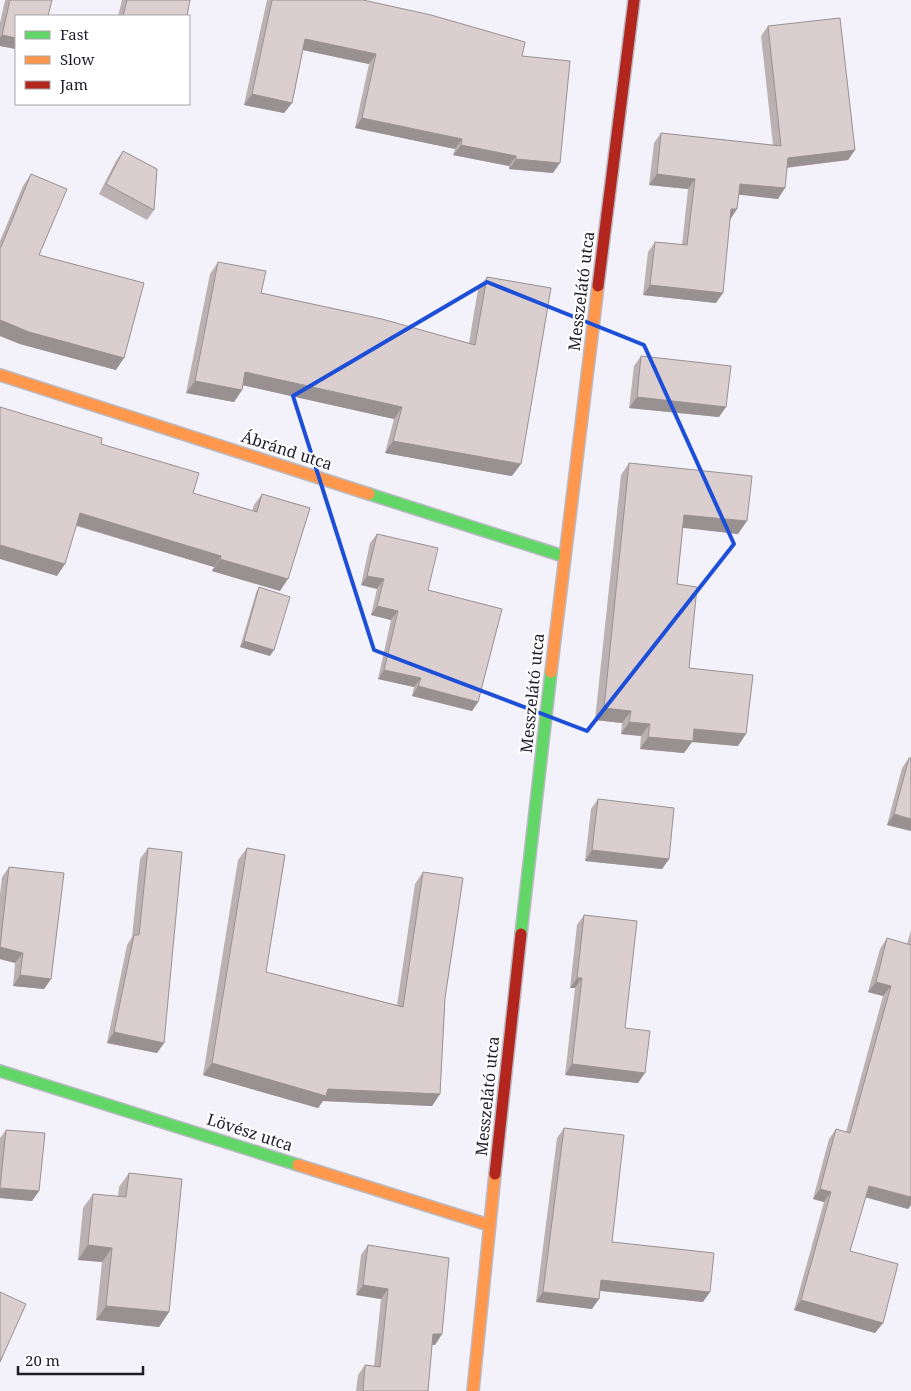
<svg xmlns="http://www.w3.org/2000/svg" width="911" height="1391" font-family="'Noto Serif',serif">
	<rect width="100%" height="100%" fill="#f3f2fa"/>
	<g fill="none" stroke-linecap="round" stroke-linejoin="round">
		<defs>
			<g id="fast">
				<path d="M 369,494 L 563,556"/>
				<path d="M 521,934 L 551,672"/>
				<path d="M 0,1071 L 298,1165"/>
			</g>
			<g id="slow">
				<path d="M 0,375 L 369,494"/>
				<path d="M 551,672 L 598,286"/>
				<path d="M 298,1165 L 489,1225"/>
				<path d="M 473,1391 L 495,1174"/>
			</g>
			<g id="jam">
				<path d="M 598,286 L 634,0"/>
				<path d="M 495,1174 L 521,934"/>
			</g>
		</defs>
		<use href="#fast" stroke="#bbbac4" stroke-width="14"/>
		<use href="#slow" stroke="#bbbac4" stroke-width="14"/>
		<use href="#jam" stroke="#bbbac4" stroke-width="14"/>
		<use href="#fast" stroke="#63d668" stroke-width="11"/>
		<use href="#slow" stroke="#ff974d" stroke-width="11"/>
		<use href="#jam" stroke="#b3261e" stroke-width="11"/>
	</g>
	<g fill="#bcb1b2">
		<path d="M 5,0 L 52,0 L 16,49 L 0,46 L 0,23 Z"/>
		<path d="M 122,0 L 190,0 L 187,16 L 118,16 Z"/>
		<path d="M 267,0 L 363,0 L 522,56 L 553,173 L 509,169 L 509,166 L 453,155 L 455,149 L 355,128 L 369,64 L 303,50 L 292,103 L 284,113 L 244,105 Z"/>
		<path d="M 768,26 L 855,150 L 848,160 L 787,168 L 778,199 L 739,194 L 730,220 L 716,303 L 643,295 L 648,252 L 655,242 L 682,245 L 688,189 L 649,185 L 654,143 L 661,133 L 773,145 L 761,36 Z"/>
		<path d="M 123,151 L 154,210 L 147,220 L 99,194 L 116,161 Z"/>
		<path d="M 31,174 L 39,255 L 116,370 L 20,344 L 0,336 L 0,241 L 23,186 Z"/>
		<path d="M 218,262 L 261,293 L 469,343 L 478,289 L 487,277 L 512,476 L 385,453 L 394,419 L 243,385 L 242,390 L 234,402 L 186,393 L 210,274 Z"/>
		<path d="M 641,356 L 719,417 L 629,408 L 634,366 Z"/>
		<path d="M 101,444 L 193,493 L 252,511 L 254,505 L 262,494 L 280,591 L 212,571 L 214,567 L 76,526 L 57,576 Z"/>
		<path d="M 629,463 L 738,534 L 683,527 L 677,584 L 689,668 L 738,746 L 692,742 L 684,753 L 640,749 L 641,736 L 621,734 L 622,723 L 595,720 L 621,475 Z"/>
		<path d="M 377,534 L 428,590 L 478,702 L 472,711 L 412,696 L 414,687 L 378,679 L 391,620 L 371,615 L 377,589 L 361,585 L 370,543 Z"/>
		<path d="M 259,587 L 270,656 L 240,647 L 256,593 Z"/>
		<path d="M 909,758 L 911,758 L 911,831 L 887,825 L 902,768 Z"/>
		<path d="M 598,799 L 669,859 L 662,869 L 585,861 L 591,809 Z"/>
		<path d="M 148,848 L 164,1043 L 157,1053 L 107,1043 L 127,945 L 132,937 L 140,859 Z"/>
		<path d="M 247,848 L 266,972 L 397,1005 L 415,884 L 423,872 L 445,998 L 440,1094 L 432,1106 L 323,1101 L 318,1108 L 203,1075 L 238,860 Z"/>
		<path d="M 9,867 L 51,979 L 44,989 L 13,986 L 15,963 L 0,959 L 0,894 L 2,877 Z"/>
		<path d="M 584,915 L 625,1028 L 638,1083 L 565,1075 L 575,988 L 570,988 L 577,925 Z"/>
		<path d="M 911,930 L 911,1205 L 908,1209 L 865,1197 L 850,1251 L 883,1323 L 875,1333 L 794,1310 L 824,1202 L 813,1199 L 829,1139 L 836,1129 L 846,1132 L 883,996 L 868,992 L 880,949 L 887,938 L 907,944 Z"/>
		<path d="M 564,1128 L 612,1242 L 703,1302 L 600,1291 L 592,1309 L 536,1302 L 557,1138 Z"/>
		<path d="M 6,1130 L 39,1191 L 32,1201 L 0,1198 L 0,1138 Z"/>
		<path d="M 129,1173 L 169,1312 L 159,1327 L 96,1320 L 102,1262 L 78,1260 L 83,1208 L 93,1194 L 118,1196 L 119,1187 Z"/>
		<path d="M 368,1245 L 442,1334 L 435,1345 L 432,1344 L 428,1391 L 356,1391 L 358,1375 L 365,1365 L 374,1366 L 381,1299 L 356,1295 L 361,1255 Z"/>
	</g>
	<g fill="#999091">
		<path d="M 2,35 L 16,38 L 16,49 L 0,46 L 0,38 Z"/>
		<path d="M 305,39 L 376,54 L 369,64 L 298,49 Z"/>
		<path d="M 252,94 L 292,103 L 284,113 L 244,105 Z"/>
		<path d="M 362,118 L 462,139 L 455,149 L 355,128 Z"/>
		<path d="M 461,145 L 516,156 L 509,166 L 453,155 Z"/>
		<path d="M 855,150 L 848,160 L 781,168 L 788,158 Z"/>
		<path d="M 516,159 L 560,163 L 553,173 L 509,169 Z"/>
		<path d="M 657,174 L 695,179 L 688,189 L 649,185 Z"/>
		<path d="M 740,184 L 785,188 L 778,199 L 733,194 Z"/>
		<path d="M 731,209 L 737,209 L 730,220 Z"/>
		<path d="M 650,285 L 723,293 L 716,303 L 643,295 Z"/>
		<path d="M 0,320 L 124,358 L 116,370 L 20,344 L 0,336 Z"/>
		<path d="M 245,372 L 402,407 L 394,419 L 237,384 Z"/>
		<path d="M 195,381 L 242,390 L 234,402 L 186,393 Z"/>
		<path d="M 637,397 L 726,407 L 719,417 L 629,408 Z"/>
		<path d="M 393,441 L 521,464 L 512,476 L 385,453 Z"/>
		<path d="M 80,513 L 221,556 L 214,567 L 72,524 Z"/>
		<path d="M 684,515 L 747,521 L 738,534 L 675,527 Z"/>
		<path d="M 0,545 L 65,564 L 57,576 L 0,559 Z"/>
		<path d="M 220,559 L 288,579 L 280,591 L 212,571 Z"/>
		<path d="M 367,576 L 384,579 L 377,589 L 361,585 Z"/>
		<path d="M 377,606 L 398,611 L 391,620 L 371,615 Z"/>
		<path d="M 244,641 L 274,650 L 270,656 L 240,647 Z"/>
		<path d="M 384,670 L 421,678 L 414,687 L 378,679 Z"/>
		<path d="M 418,686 L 478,702 L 472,711 L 412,696 Z"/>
		<path d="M 604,708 L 631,711 L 622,723 L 595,720 Z"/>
		<path d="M 629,722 L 650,724 L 641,736 L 621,734 Z"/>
		<path d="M 694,729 L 746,734 L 738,746 L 692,742 L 684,753 L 640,749 L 648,737 Z"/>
		<path d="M 894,814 L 911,819 L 911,831 L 887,825 Z"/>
		<path d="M 592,850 L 669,859 L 662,869 L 585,861 Z"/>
		<path d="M 0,947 L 23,953 L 15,963 L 0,959 Z"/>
		<path d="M 20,975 L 51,979 L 44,989 L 13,986 Z"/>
		<path d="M 577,978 L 582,978 L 575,988 L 570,988 Z"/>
		<path d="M 876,982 L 891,986 L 883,996 L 868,992 Z"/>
		<path d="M 114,1032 L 164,1043 L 157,1053 L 107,1043 Z"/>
		<path d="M 212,1063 L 328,1089 L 440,1094 L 432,1106 L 323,1101 L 318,1108 L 203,1075 Z"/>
		<path d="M 572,1064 L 645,1073 L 638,1083 L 565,1075 Z"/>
		<path d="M 869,1186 L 911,1197 L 911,1205 L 908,1209 L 861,1196 Z"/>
		<path d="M 0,1188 L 39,1191 L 32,1201 L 0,1198 Z"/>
		<path d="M 820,1189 L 831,1192 L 824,1202 L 813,1199 Z"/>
		<path d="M 88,1245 L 112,1248 L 102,1262 L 78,1260 Z"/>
		<path d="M 601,1280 L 710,1292 L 703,1302 L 594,1290 Z"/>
		<path d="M 363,1285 L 388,1289 L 381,1299 L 356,1295 Z"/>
		<path d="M 543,1292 L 599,1299 L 592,1309 L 536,1302 Z"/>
		<path d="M 801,1300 L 883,1323 L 875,1333 L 794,1310 Z"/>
		<path d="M 106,1306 L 169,1312 L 159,1327 L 96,1320 Z"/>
		<path d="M 433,1334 L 442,1334 L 435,1345 L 426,1344 Z"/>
	</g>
	<g fill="#dbcecf" stroke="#999091">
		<path d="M 10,0 L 52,0 L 48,16 L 16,16 L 16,38 L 2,35 Z"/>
		<path d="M 127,0 L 190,0 L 187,16 L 123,16 Z"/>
		<path d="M 272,0 L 363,0 L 431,15 L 525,42 L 522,56 L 570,61 L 560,163 L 516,159 L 516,156 L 461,145 L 462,139 L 362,118 L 376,54 L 305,39 L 292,103 L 252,94 Z"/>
		<path d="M 840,18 L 855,150 L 788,158 L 785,188 L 740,184 L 737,209 L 731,209 L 723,293 L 650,285 L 655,242 L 687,245 L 695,179 L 657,174 L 661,133 L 781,146 L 768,26 Z"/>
		<path d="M 123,151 L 157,169 L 154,210 L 106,184 Z"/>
		<path d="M 31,174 L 67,189 L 39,255 L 144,283 L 124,358 L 29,332 L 0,320 L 0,247 L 1,247 Z"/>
		<path d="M 218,262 L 266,271 L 261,293 L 382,319 L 475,345 L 487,277 L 551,288 L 521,464 L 393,441 L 402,407 L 245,372 L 242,390 L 195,381 Z"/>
		<path d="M 641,356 L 731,366 L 726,407 L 637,397 Z"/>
		<path d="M 0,407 L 102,438 L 101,444 L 199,473 L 193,493 L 257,512 L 262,494 L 310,508 L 288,579 L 220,559 L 221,556 L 80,513 L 65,564 L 0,545 Z"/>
		<path d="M 629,463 L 752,476 L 747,521 L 684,515 L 677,584 L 697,587 L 689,668 L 753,675 L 746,734 L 694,729 L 693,741 L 648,737 L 650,724 L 629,722 L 631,711 L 604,708 Z"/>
		<path d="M 377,534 L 438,548 L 428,590 L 502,609 L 478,702 L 418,686 L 421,678 L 384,670 L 398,611 L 377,606 L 384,579 L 367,576 Z"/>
		<path d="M 259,587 L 290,597 L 274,650 L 244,641 Z"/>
		<path d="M 909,758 L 911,758 L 911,819 L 894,814 Z"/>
		<path d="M 598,799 L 674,808 L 669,859 L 592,850 Z"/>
		<path d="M 148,848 L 182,852 L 164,1043 L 114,1032 L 134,935 L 139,935 Z"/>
		<path d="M 247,848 L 285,855 L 266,972 L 403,1007 L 423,872 L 463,878 L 445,998 L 440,1094 L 328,1089 L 326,1096 L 212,1063 Z"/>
		<path d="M 9,867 L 64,873 L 51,979 L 20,975 L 23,953 L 0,947 Z"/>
		<path d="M 584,915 L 637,921 L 625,1028 L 650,1031 L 645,1073 L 572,1064 L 582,978 L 577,978 Z"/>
		<path d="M 887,938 L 911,945 L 911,1197 L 869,1186 L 850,1251 L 898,1264 L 883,1323 L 801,1300 L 831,1192 L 820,1189 L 836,1129 L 850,1133 L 891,986 L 876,982 Z"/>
		<path d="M 564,1128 L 624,1135 L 612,1242 L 714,1253 L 710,1292 L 601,1280 L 599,1299 L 543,1292 Z"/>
		<path d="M 6,1130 L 45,1133 L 39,1191 L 0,1188 Z"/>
		<path d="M 129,1173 L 182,1179 L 169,1312 L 106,1306 L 112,1248 L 88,1245 L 93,1194 L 126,1197 Z"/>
		<path d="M 368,1245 L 449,1258 L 442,1334 L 433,1334 L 428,1391 L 363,1391 L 365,1365 L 380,1367 L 388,1289 L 363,1285 Z"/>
		<path d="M 0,1292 L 26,1304 L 0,1362 Z"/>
	</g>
	<path fill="none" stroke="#1d4ed8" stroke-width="4" stroke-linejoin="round" d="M 487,282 L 644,345 L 734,544 L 587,731 L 374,650 L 293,396 Z"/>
	<g text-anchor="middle" stroke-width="4.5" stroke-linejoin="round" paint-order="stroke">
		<g font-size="16" fill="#1e1c28" stroke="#fff">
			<text transform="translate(581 291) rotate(-83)" y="6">Messzelátó utca</text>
			<text transform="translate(287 450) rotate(18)" y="6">Ábránd utca</text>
			<text transform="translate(532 693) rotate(-84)" y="6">Messzelátó utca</text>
			<text transform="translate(487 1096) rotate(-84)" y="6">Messzelátó utca</text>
			<text transform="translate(250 1132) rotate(18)" y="6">Lövész utca</text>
		</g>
	</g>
	<rect x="15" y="15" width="175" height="90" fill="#ffffff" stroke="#a5a4a9"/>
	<rect x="25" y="31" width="25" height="8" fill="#63d668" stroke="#a5a4a9"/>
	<text x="60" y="40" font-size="15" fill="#1e1c28">Fast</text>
	<rect x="25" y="56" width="25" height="8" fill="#ff974d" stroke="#a5a4a9"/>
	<text x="60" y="65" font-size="15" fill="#1e1c28">Slow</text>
	<rect x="25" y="81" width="25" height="8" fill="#b3261e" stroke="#a5a4a9"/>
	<text x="60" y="90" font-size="15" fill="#1e1c28">Jam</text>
	<path d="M18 1366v8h125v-8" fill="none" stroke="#1e1c28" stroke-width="2.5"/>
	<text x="25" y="1366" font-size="15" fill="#1e1c28" stroke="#ffffff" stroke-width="4" paint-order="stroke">20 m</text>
</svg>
